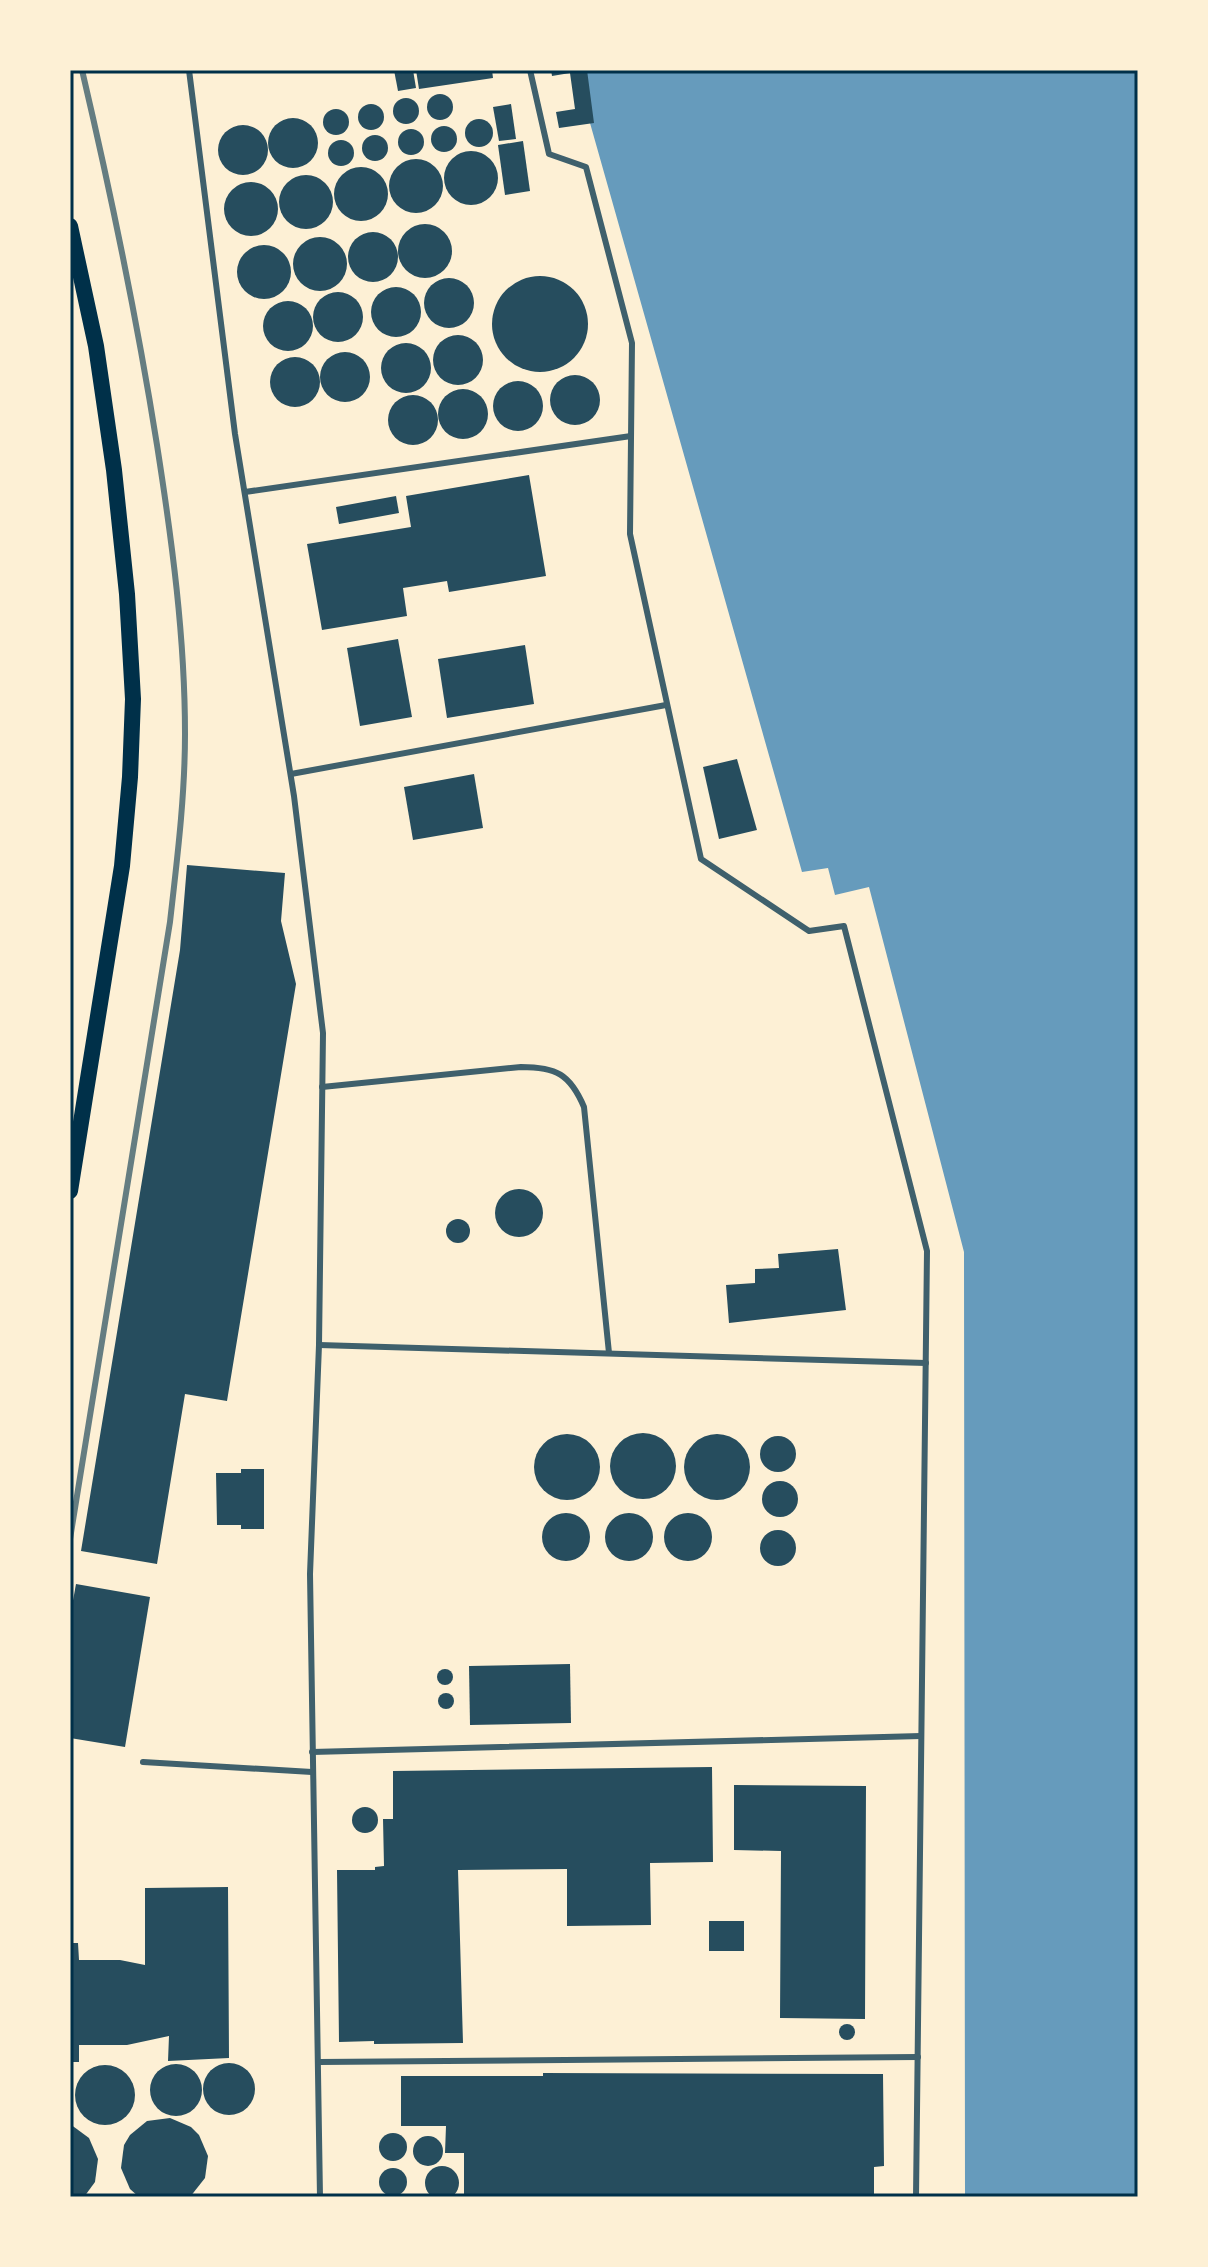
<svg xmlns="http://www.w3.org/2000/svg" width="1208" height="2267" font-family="Roboto,sans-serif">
	<rect width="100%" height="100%" fill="#fdf0d5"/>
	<path fill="#669bbc" d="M 575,70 L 1138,70 L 1138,2197 L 965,2197 L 964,1252 L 869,887 L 835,895 L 828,868 L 802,872 Z"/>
	<g fill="#264d5e">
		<path d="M 394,70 L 413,70 L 416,88 L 398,91 Z"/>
		<path d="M 416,70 L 492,70 L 493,78 L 419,89 Z"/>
		<path d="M 551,70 L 587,70 L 594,123 L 559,128 L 556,112 L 575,109 L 570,73 L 552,76 Z"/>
		<circle cx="440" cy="107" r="13"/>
		<circle cx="406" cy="111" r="13"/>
		<circle cx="371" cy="117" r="13"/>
		<path d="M 511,104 L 516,139 L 499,141 L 493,107 Z"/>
		<circle cx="336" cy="122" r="13"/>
		<circle cx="293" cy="143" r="25"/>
		<circle cx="479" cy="133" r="14"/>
		<circle cx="243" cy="150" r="25"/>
		<circle cx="444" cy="139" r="13"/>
		<circle cx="411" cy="142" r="13"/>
		<circle cx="375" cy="148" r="13"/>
		<circle cx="341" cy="153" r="13"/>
		<path d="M 523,141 L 530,191 L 505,195 L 498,145 Z"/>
		<circle cx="471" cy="178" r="27"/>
		<circle cx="416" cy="186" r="27"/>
		<circle cx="361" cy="194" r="27"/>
		<circle cx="306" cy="202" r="27"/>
		<circle cx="251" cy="209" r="27"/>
		<circle cx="425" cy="251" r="27"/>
		<circle cx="373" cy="257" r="25"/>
		<circle cx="320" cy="264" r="27"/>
		<circle cx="264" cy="272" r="27"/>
		<circle cx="540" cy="324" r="48"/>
		<circle cx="449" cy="303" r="25"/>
		<circle cx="396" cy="312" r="25"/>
		<circle cx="338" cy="317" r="25"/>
		<circle cx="288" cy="326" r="25"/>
		<circle cx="458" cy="360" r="25"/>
		<circle cx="406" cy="368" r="25"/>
		<circle cx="345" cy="377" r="25"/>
		<circle cx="295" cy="382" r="25"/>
		<circle cx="575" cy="400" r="25"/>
		<circle cx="518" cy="406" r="25"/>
		<circle cx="463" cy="414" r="25"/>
		<circle cx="413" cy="420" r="25"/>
		<path d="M 529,475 L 546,576 L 449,592 L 447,581 L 403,588 L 407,616 L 322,630 L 307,544 L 411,527 L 406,496 Z"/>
		<path d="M 396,496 L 399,513 L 339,524 L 336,507 Z"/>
		<path d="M 398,639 L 412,717 L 360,726 L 347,648 Z"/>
		<path d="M 525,645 L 534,704 L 447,718 L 438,659 Z"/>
		<path d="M 737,759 L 757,830 L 719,839 L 703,767 Z"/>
		<path d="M 474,774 L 483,828 L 413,840 L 404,787 Z"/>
		<path d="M 187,865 L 285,873 L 281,921 L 296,984 L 227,1401 L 185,1394 L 157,1564 L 81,1551 L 180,950 Z"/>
		<circle cx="519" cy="1213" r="24"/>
		<circle cx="458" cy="1231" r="12"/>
		<path d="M 838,1249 L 846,1310 L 729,1323 L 726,1285 L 755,1283 L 755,1269 L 779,1268 L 778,1254 Z"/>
		<circle cx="643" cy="1466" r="33"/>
		<circle cx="717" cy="1467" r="33"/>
		<circle cx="567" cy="1467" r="33"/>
		<circle cx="778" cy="1454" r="18"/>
		<path d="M 241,1469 L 264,1469 L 264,1529 L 241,1529 L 241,1525 L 217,1525 L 216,1473 L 241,1473 Z"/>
		<circle cx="780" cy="1499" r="18"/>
		<circle cx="566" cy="1537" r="24"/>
		<circle cx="629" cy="1537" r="24"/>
		<circle cx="688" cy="1537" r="24"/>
		<circle cx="778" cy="1548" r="18"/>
		<path d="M 76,1584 L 150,1597 L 125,1747 L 70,1738 L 70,1617 Z"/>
		<path d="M 570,1664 L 571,1723 L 470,1725 L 469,1666 Z"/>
		<circle cx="445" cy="1677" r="8"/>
		<circle cx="446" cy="1701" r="8"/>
		<path d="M 712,1767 L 713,1862 L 650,1863 L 651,1925 L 567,1926 L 567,1869 L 458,1870 L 463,2043 L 374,2044 L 374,2041 L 339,2042 L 337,1870 L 375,1870 L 375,1867 L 384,1866 L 383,1819 L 393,1819 L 393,1771 Z"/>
		<path d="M 734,1785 L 866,1786 L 865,2019 L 780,2018 L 781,1851 L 734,1850 Z"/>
		<circle cx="365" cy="1820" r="13"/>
		<path d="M 228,1887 L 229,2058 L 168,2061 L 169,2036 L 127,2045 L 79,2045 L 79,2062 L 70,2062 L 70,1943 L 78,1943 L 79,1960 L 120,1960 L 145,1965 L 145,1888 Z"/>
		<rect x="709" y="1921" width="35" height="30"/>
		<circle cx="847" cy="2032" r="8"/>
		<circle cx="229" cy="2089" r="26"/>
		<circle cx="176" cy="2090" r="26"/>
		<circle cx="105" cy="2095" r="30"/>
		<path d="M 543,2073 L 883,2074 L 884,2166 L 874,2167 L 874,2197 L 464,2197 L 464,2153 L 445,2153 L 446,2126 L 401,2126 L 401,2076 L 543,2076 Z"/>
		<path d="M 170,2118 L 191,2127 L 199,2135 L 208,2156 L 205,2178 L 190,2197 L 139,2197 L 130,2189 L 121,2168 L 124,2145 L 130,2135 L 147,2121 Z"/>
		<path d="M 70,2124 L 89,2138 L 98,2159 L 95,2182 L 84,2197 L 70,2197 Z"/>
		<circle cx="393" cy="2147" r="14"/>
		<circle cx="428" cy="2151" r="15"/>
		<circle cx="442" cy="2183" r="17"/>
		<circle cx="393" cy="2182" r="14"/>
	</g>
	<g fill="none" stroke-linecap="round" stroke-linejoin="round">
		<g stroke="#3f606c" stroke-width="6">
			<path d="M 189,70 L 235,434 L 294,796 L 323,1033 L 319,1345 L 310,1574 L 320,2197"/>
			<path d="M 530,70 L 549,154 L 586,167 L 632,343 L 630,534 L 701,859 L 809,931 L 844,926 L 927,1251 L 916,2197"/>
			<path d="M 245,492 L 631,436"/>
			<path d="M 291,774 L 666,705"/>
			<path d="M 322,1087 L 521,1067 C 556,1067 570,1074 584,1107 L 609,1353"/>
			<path d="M 319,1345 L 926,1363"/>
			<path d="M 312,1752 L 921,1736"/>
			<path d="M 143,1762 L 312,1772"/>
			<path d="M 319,2062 L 918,2057"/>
		</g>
		<path stroke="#003049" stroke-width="16" d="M 70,226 L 96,346 L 114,470 L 127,594 L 133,699 L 130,777 L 122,866 L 70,1191"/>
		<path stroke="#657d81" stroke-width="6" d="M 70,1539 L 170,922 C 177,860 185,797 185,734 C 185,637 172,541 157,445 C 137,319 111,194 82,70"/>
	</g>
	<rect width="1208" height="2267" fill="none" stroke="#fdf0d5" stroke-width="144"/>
	<rect x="72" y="72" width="1064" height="2123" fill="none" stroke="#003049" stroke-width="3"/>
</svg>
